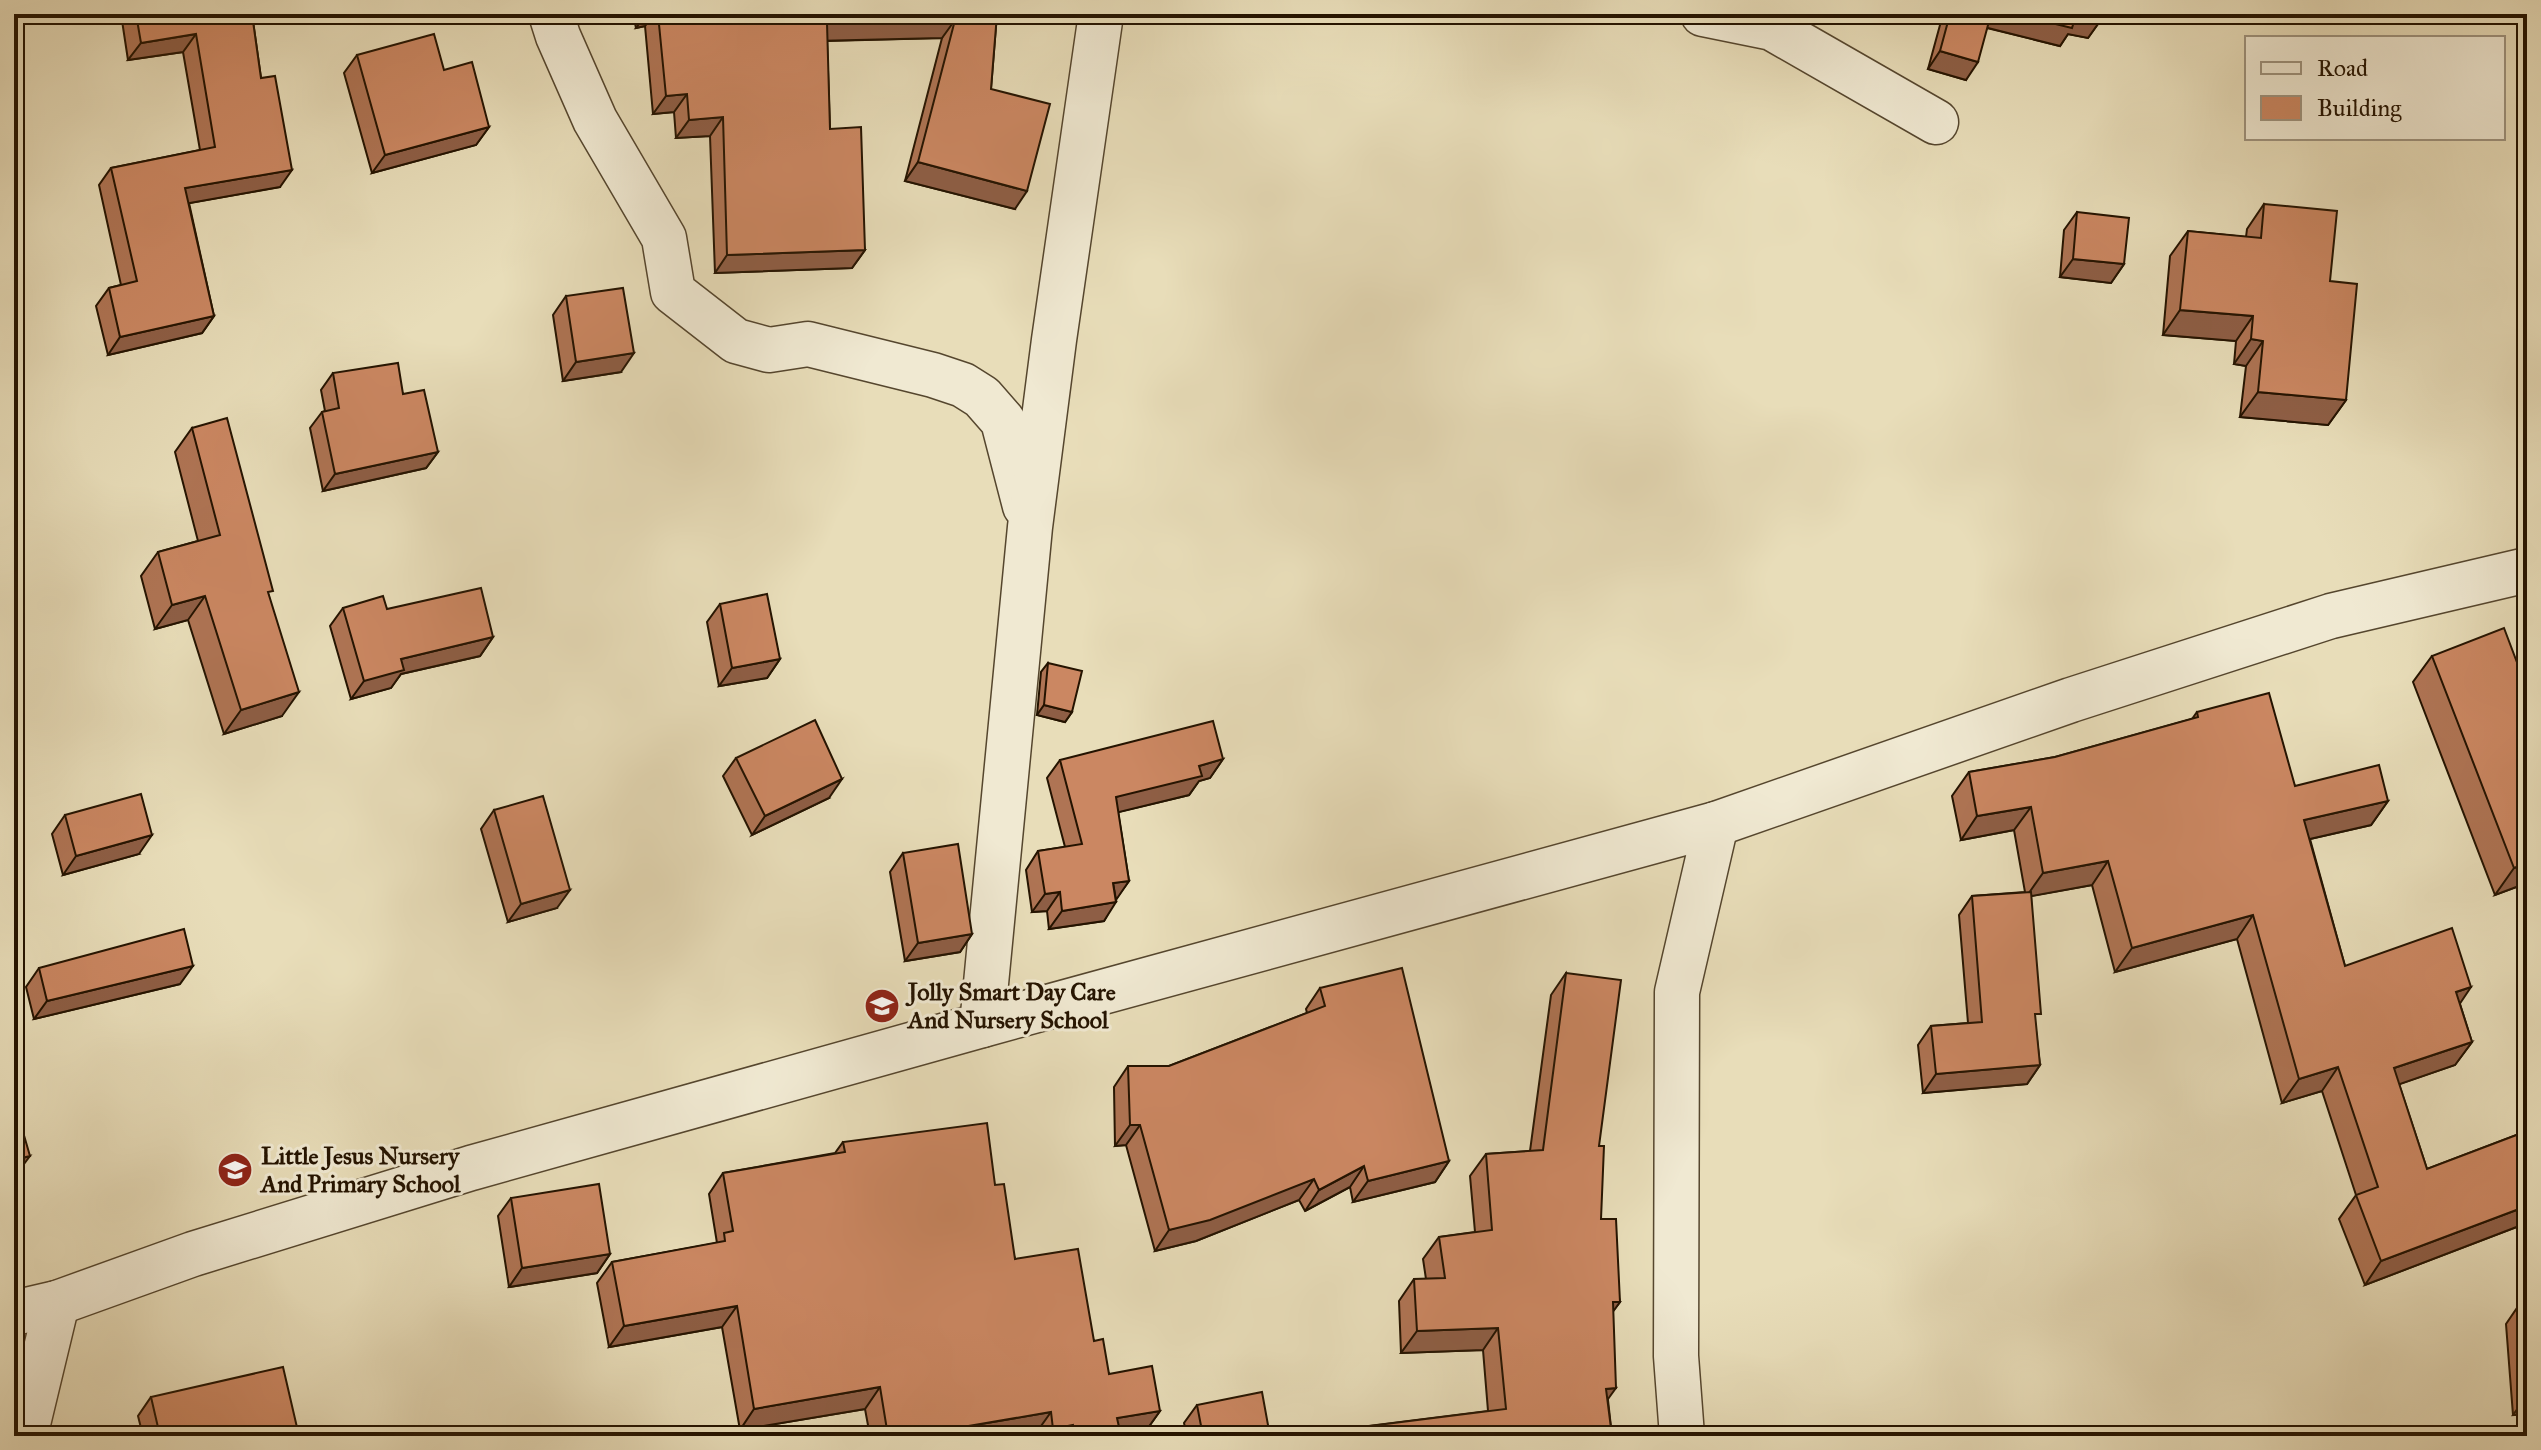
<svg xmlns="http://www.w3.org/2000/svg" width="2541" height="1450" font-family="'IM FELL Great Primer',serif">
	<rect width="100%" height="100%" fill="#e8ddb9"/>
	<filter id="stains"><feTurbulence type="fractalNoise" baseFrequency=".0025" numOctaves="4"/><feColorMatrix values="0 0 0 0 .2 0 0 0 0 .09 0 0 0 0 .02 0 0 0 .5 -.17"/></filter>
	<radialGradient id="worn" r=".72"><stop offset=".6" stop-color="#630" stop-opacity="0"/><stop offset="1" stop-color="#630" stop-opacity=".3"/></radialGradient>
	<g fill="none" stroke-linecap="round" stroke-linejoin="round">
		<defs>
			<g id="minor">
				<path d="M 551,14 L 558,36 L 595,120 L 664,238 L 673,292 L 736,341 L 769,350 L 808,344 L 933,375 L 963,385 L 982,397 L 1003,421 L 1025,506"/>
				<path d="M 1703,14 L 1772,28 L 1936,122"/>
				<path d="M 982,1025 L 1030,527 L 1054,340 L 1101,14"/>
				<path d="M 14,1313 L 57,1303 L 193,1254 L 471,1168 L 982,1025 L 1716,824 L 2071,700 L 2331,616 L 2527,570"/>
				<path d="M 25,1436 L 57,1303"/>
				<path d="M 1682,1436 L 1676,1356 L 1677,992 L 1716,824"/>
			</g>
		</defs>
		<use href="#minor" stroke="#55462e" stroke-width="47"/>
		<use href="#minor" stroke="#f0e9d2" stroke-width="44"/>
	</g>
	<g fill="#af7454" stroke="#241300" stroke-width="2">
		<path d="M 121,14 L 252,14 L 261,78 L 280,187 L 189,203 L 214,316 L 202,333 L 108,355 L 96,306 L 109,288 L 121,285 L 99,185 L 111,168 L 200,150 L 183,52 L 128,60 Z"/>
		<path d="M 633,14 L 997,14 L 991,89 L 1015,209 L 905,181 L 942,38 L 827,41 L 830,129 L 865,250 L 852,268 L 715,273 L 710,136 L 676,138 L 674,112 L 653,114 L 645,26 L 636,28 Z"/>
		<path d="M 1943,14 L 2102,14 L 2100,21 L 2088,38 L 2068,34 L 2060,46 L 1987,28 L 1966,80 L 1928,69 Z"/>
		<path d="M 357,55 L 489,127 L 476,145 L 372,173 L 344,73 Z"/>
		<path d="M 2264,204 L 2330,281 L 2346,400 L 2328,425 L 2240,417 L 2246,366 L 2234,364 L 2236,341 L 2163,335 L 2170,256 L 2188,231 L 2246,237 L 2247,229 Z"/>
		<path d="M 2077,212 L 2124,264 L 2111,283 L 2060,277 L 2064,230 Z"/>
		<path d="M 566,296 L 621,372 L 563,381 L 553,315 Z"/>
		<path d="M 333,373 L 403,394 L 438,452 L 426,468 L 323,491 L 310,428 L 322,412 L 325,411 L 321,390 Z"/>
		<path d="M 192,428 L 269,596 L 282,716 L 224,734 L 188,620 L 155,629 L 141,576 L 158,552 L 198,541 L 175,452 Z"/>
		<path d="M 720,604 L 780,659 L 767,678 L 719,686 L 707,622 Z"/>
		<path d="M 343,608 L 387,609 L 493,637 L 480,656 L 401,674 L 391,688 L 351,699 L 330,626 Z"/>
		<path d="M 2432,656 L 2527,689 L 2527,883 L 2495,895 L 2413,682 Z"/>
		<path d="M 1048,663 L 1072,712 L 1065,722 L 1037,715 L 1041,672 Z"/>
		<path d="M 2197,712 L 2295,786 L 2388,801 L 2371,825 L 2310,839 L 2345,966 L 2460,1004 L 2472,1042 L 2455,1065 L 2399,1084 L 2427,1169 L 2527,1131 L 2527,1223 L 2365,1285 L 2339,1219 L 2356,1195 L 2322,1091 L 2282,1103 L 2237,939 L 2115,972 L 2092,885 L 2031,896 L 2035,1022 L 2040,1065 L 2027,1084 L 1923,1093 L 1918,1045 L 1931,1026 L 1968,1023 L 1959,915 L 1972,896 L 2025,892 L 2014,830 L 1961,840 L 1952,796 L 1969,772 L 2055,757 L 2192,719 Z"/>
		<path d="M 736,758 L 829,798 L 752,835 L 723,776 Z"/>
		<path d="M 1223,759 L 1210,778 L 1199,781 L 1189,795 L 1118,812 L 1129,881 L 1116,899 L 1104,921 L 1049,929 L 1047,911 L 1032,912 L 1026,870 L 1038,851 L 1065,847 L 1047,778 L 1060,760 Z"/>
		<path d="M 494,810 L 557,908 L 508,922 L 481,829 Z"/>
		<path d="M 65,815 L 139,854 L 63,875 L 52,834 Z"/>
		<path d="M 903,853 L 972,934 L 960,952 L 905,961 L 890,872 Z"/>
		<path d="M 39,968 L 180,984 L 34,1019 L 26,987 Z"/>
		<path d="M 1566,973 L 1599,1146 L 1601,1219 L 1620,1302 L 1613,1311 L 1608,1400 L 1612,1436 L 1289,1436 L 1488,1411 L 1483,1350 L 1401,1353 L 1399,1301 L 1414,1279 L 1426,1279 L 1423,1259 L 1439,1237 L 1475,1232 L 1470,1176 L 1486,1154 L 1530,1151 L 1551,995 Z"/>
		<path d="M 1320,988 L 1449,1161 L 1435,1182 L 1353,1202 L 1350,1187 L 1305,1211 L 1299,1200 L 1196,1241 L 1155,1251 L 1126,1145 L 1115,1146 L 1114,1087 L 1128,1066 L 1169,1066 L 1307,1013 L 1306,1009 Z"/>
		<path d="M 843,1142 L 995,1185 L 1015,1259 L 1094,1341 L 1109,1374 L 1160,1411 L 1145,1432 L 1119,1436 L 1036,1436 L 1036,1433 L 1017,1436 L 870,1436 L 865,1409 L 740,1430 L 722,1327 L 609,1347 L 597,1283 L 612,1262 L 717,1243 L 709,1194 L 723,1173 L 835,1153 Z"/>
		<path d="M 511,1198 L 610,1254 L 597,1273 L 509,1287 L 498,1216 Z"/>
		<path d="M 2519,1305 L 2527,1414 L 2513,1415 L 2506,1324 Z"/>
		<path d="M 151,1397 L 299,1436 L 143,1436 L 138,1416 Z"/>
		<path d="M 1197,1405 L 1270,1436 L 1187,1436 L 1184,1423 Z"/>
	</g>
	<g fill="#8e5e45" stroke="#241300" stroke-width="2">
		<path d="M 394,14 L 404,14 L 391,18 Z"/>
		<path d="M 646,14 L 654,14 L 645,26 L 636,28 Z"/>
		<path d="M 1989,14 L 2076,15 L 2100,21 L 2088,38 L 2068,34 L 2060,46 L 1980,26 Z"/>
		<path d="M 955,20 L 942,38 L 814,41 L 827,23 Z"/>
		<path d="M 196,34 L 183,52 L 128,60 L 141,43 Z"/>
		<path d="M 1940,51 L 1978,62 L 1966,80 L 1928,69 Z"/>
		<path d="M 687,94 L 674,112 L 653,114 L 666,96 Z"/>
		<path d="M 723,117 L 710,136 L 676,138 L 689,120 Z"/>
		<path d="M 489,127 L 476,145 L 372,173 L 385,155 Z"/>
		<path d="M 918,162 L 1027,191 L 1015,209 L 905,181 Z"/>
		<path d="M 292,170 L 280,187 L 173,206 L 185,188 Z"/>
		<path d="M 865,250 L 852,268 L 715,273 L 727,255 Z"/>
		<path d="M 2073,259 L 2124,264 L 2111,283 L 2060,277 Z"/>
		<path d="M 2180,310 L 2253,316 L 2236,341 L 2163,335 Z"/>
		<path d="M 214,316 L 202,333 L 108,355 L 120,337 Z"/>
		<path d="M 2251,339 L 2263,341 L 2246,366 L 2234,364 Z"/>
		<path d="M 634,353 L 621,372 L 563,381 L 576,362 Z"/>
		<path d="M 2258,392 L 2346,400 L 2328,425 L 2240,417 Z"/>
		<path d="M 438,452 L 426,468 L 323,491 L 335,474 Z"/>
		<path d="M 205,596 L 188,620 L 155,629 L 172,605 Z"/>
		<path d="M 493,637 L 480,656 L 401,674 L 391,688 L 351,699 L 364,681 L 401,659 Z"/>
		<path d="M 780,659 L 767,678 L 719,686 L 732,668 Z"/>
		<path d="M 299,692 L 282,716 L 224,734 L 241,710 Z"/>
		<path d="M 1044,705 L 1072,712 L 1065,722 L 1037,715 Z"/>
		<path d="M 1223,759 L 1210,778 L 1199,781 L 1189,795 L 1103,816 L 1116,797 L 1199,766 Z"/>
		<path d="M 842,779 L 829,798 L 752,835 L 765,816 Z"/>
		<path d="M 2388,801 L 2371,825 L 2288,844 L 2304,820 Z"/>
		<path d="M 2031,807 L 2014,830 L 1961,840 L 1977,816 Z"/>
		<path d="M 152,835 L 139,854 L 63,875 L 76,856 Z"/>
		<path d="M 2108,861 L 2092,885 L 2026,897 L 2043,873 Z"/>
		<path d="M 2527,863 L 2527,883 L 2495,895 L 2514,868 Z"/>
		<path d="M 1129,881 L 1116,900 L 1113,883 Z"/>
		<path d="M 570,890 L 557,908 L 508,922 L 521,904 Z"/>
		<path d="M 1060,892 L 1047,911 L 1032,912 L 1045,894 Z"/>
		<path d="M 1116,902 L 1104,921 L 1049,929 L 1062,911 Z"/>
		<path d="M 2253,915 L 2237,939 L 2115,972 L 2132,948 Z"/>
		<path d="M 972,934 L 960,952 L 905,961 L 918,943 Z"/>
		<path d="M 193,966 L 180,984 L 34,1019 L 47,1001 Z"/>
		<path d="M 2471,987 L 2455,1011 L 2456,992 Z"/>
		<path d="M 2472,1042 L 2455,1065 L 2377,1092 L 2394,1068 Z"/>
		<path d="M 2040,1065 L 2027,1084 L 1923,1093 L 1936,1074 Z"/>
		<path d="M 2338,1067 L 2322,1091 L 2282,1103 L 2299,1079 Z"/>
		<path d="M 1130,1125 L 1140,1125 L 1126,1145 L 1115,1146 Z"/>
		<path d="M 30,1156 L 18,1172 L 14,1174 L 14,1160 Z"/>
		<path d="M 1449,1161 L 1435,1182 L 1353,1202 L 1368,1181 Z"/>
		<path d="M 1364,1166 L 1350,1187 L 1305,1211 L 1319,1190 Z"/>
		<path d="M 1314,1179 L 1299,1200 L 1196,1241 L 1155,1251 L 1169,1230 Z"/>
		<path d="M 2527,1206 L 2527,1223 L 2365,1285 L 2381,1261 Z"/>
		<path d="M 610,1254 L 597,1273 L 509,1287 L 522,1268 Z"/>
		<path d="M 1613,1302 L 1620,1302 L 1604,1324 Z"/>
		<path d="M 737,1306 L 722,1327 L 609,1347 L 624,1326 Z"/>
		<path d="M 1498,1328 L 1483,1350 L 1401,1353 L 1417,1331 Z"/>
		<path d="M 880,1387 L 865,1409 L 740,1430 L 754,1409 Z"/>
		<path d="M 1616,1388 L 1600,1410 L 1606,1389 Z"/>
		<path d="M 2527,1396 L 2527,1414 L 2513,1415 L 2526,1397 Z"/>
		<path d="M 1160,1411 L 1145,1432 L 1119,1436 L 1073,1436 L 1075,1433 L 1117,1418 Z"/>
		<path d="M 1051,1412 L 1036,1433 L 1017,1436 L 910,1436 Z"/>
		<path d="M 1073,1425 L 1066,1436 L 1048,1436 L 1053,1429 Z"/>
	</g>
	<g fill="#cb8762" stroke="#241300" stroke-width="2">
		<path d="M 136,14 L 252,14 L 261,78 L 275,76 L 292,170 L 185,188 L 214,316 L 120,337 L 109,288 L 137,281 L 111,168 L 215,147 L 196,34 L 141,43 Z"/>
		<path d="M 658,14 L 997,14 L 991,89 L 1050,104 L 1027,191 L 918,162 L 955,20 L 827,23 L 830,129 L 861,127 L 865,250 L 727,255 L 723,117 L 689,120 L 687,94 L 666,96 Z"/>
		<path d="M 1950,14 L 1991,14 L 1978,62 L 1940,51 Z"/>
		<path d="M 2014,14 L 2102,14 L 2100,21 L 2076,15 L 2072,28 Z"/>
		<path d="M 434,34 L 444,70 L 472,62 L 489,127 L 385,155 L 357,55 Z"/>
		<path d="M 2264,204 L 2337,211 L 2330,281 L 2357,284 L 2346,400 L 2258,392 L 2263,341 L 2251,339 L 2253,316 L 2180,310 L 2188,231 L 2261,238 Z"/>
		<path d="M 2077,212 L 2129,218 L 2124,264 L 2073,259 Z"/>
		<path d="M 623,288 L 634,353 L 576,362 L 566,296 Z"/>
		<path d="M 398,363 L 403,394 L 424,390 L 438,452 L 335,474 L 322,412 L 339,408 L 333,373 Z"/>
		<path d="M 227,418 L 273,591 L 268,592 L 299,692 L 241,710 L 205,596 L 172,605 L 158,552 L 220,535 L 192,428 Z"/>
		<path d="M 481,588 L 493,637 L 401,659 L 404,670 L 364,681 L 343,608 L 383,596 L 387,609 Z"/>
		<path d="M 767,594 L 780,659 L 732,668 L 720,604 Z"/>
		<path d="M 2504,628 L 2527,689 L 2527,863 L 2514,868 L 2432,656 Z"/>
		<path d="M 1048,663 L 1082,671 L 1072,712 L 1044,705 Z"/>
		<path d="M 2269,693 L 2295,786 L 2379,765 L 2388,801 L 2304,820 L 2345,966 L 2452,928 L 2471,987 L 2456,992 L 2472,1042 L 2394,1068 L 2427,1169 L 2527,1131 L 2527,1206 L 2381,1261 L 2356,1195 L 2378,1187 L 2338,1067 L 2299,1079 L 2253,915 L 2132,948 L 2108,861 L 2043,873 L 2031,807 L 1977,816 L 1969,772 L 2055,757 L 2198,717 L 2197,712 Z"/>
		<path d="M 815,720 L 842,779 L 765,816 L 736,758 Z"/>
		<path d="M 1213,721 L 1223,759 L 1199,766 L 1202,776 L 1116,797 L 1129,881 L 1113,883 L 1116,902 L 1062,911 L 1060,892 L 1045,894 L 1038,851 L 1082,844 L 1060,760 Z"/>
		<path d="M 141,794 L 152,835 L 76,856 L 65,815 Z"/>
		<path d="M 543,796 L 570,890 L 521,904 L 494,810 Z"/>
		<path d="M 958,844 L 972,934 L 918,943 L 903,853 Z"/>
		<path d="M 2031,892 L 2041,1014 L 2035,1014 L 2040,1065 L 1936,1074 L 1931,1026 L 1982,1022 L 1972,896 Z"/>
		<path d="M 184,929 L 193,966 L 47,1001 L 39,968 Z"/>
		<path d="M 1402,968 L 1449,1161 L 1368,1181 L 1364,1166 L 1319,1190 L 1314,1179 L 1210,1220 L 1169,1230 L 1140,1125 L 1130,1125 L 1128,1066 L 1169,1066 L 1325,1006 L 1320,988 Z"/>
		<path d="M 1566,973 L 1621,980 L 1599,1146 L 1604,1146 L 1601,1219 L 1616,1219 L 1620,1302 L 1613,1302 L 1616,1388 L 1606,1389 L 1612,1436 L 1290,1436 L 1506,1409 L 1498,1328 L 1417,1331 L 1414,1279 L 1445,1278 L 1439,1237 L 1492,1230 L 1486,1154 L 1543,1150 Z"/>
		<path d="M 14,1101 L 30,1156 L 14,1160 Z"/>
		<path d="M 987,1123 L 995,1185 L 1004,1184 L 1015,1259 L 1078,1249 L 1094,1341 L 1103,1339 L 1109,1374 L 1152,1366 L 1160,1411 L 1117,1418 L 1119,1427 L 1075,1433 L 1073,1425 L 1053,1429 L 1051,1412 L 910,1436 L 888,1436 L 880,1387 L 754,1409 L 737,1306 L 624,1326 L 612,1262 L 725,1241 L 724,1233 L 733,1231 L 723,1173 L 845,1152 L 843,1142 Z"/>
		<path d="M 599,1184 L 610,1254 L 522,1268 L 511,1198 Z"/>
		<path d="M 2519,1305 L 2527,1305 L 2527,1396 L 2526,1397 Z"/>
		<path d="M 283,1367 L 299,1436 L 160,1436 L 151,1397 Z"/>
		<path d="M 1262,1392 L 1270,1436 L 1203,1436 L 1197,1405 Z"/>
	</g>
	<defs>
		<symbol id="school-disc" viewBox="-11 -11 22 22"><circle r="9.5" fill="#8f2418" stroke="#f0e9d2"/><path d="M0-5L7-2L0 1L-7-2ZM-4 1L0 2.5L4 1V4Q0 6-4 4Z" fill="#fff"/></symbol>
	</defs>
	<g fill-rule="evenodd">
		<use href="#school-disc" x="862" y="986" width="40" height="40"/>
		<use href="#school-disc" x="215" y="1150" width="40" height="40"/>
	</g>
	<g text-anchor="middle" stroke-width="6" stroke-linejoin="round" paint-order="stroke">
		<g font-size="24" font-weight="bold" fill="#241300" stroke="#f0e9d2" text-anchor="start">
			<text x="908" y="1000">Jolly Smart Day Care<tspan x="908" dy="28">And Nursery School</tspan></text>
			<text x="261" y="1164">Little Jesus Nursery<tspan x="261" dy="28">And Primary School</tspan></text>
		</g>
	</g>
	<rect width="2541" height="1450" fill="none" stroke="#e8ddb9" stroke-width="48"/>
	<rect x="16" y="16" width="2509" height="1418" fill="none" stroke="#241300" stroke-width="4"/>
	<rect x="24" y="24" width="2493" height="1402" fill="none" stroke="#241300" stroke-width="2"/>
	<rect x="2245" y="36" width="260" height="104" fill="#f0e9d2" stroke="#9e937e" stroke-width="2"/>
	<rect x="2261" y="62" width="40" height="12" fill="#f0e9d2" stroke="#9e937e" stroke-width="2"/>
	<text x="2317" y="76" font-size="24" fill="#241300">Road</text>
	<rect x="2261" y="96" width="40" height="24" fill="#cb8762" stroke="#9e937e" stroke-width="2"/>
	<text x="2317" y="116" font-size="24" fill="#241300">Building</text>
	<rect width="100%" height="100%" filter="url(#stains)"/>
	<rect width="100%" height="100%" fill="url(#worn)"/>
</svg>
